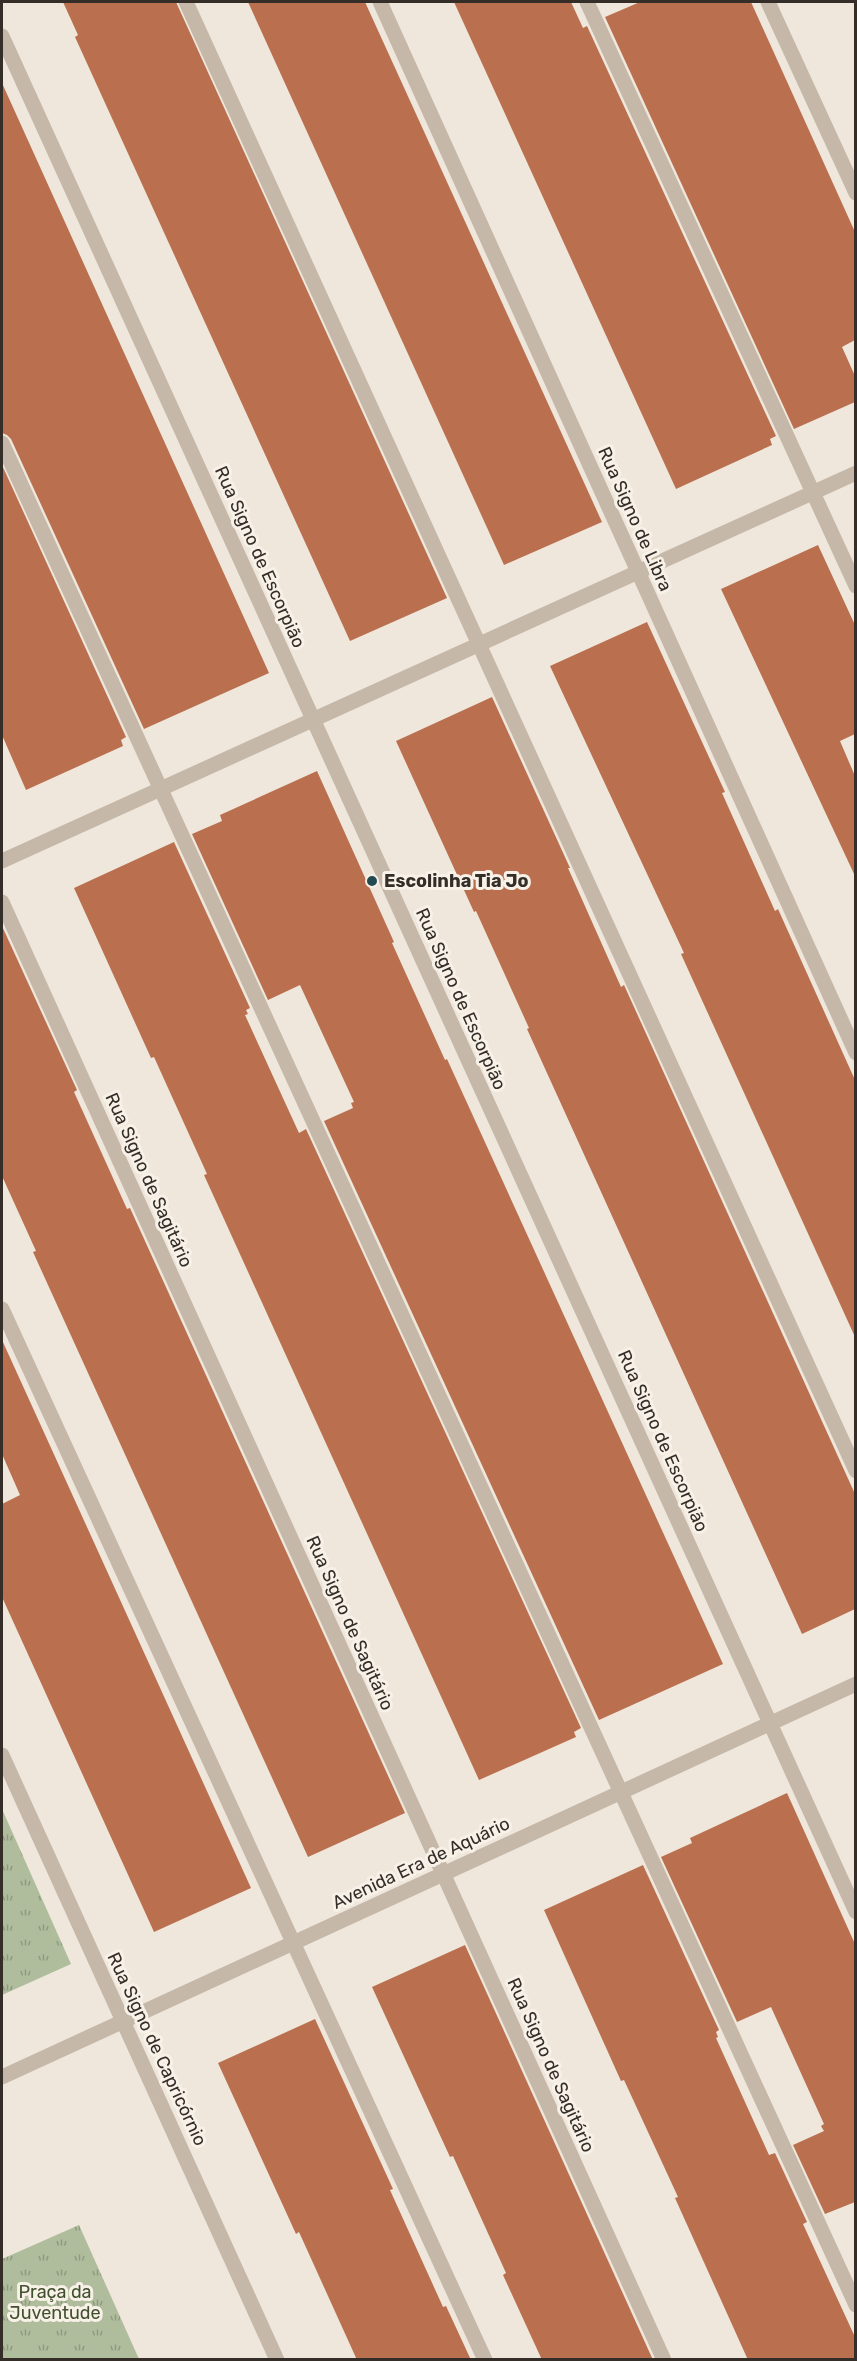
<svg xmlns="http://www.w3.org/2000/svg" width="857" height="2361" font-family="Rubik,sans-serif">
	<defs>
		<pattern id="park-tufts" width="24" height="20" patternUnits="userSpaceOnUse" patternTransform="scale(1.5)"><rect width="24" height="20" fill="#b0bd9d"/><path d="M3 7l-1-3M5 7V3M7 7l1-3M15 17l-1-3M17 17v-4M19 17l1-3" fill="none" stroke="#909a80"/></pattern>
	</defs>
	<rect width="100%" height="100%" fill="#efe7dc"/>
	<g fill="url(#park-tufts)">
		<path d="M 2,1809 L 71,1964 L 2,1995 Z"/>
		<path d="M 79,2225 L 139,2359 L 2,2359 L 2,2259 Z"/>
	</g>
	<g fill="#ba704f">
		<path d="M 63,2 L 176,2 L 447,598 L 350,641 L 75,37 L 78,35 Z"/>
		<path d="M 248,2 L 365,2 L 602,522 L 504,565 Z"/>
		<path d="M 454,2 L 571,2 L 583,28 L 587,26 L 776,436 L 770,439 L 772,445 L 676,489 Z"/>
		<path d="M 640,2 L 751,2 L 855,232 L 855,340 L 842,347 L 855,376 L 855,402 L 794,429 L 605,17 Z"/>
		<path d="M 2,83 L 269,673 L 144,729 L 11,439 L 7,435 L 2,433 Z"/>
		<path d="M 2,465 L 126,737 L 121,740 L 123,746 L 26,790 L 2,735 Z"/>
		<path d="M 818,545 L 855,625 L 855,734 L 840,741 L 855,776 L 855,876 L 721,589 Z"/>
		<path d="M 647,622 L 725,792 L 722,793 L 775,911 L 778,909 L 855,1080 L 855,1337 L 681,954 L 684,953 L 550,666 Z"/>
		<path d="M 492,697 L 570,868 L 568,868 L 621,987 L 624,985 L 855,1494 L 855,1609 L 802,1634 L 527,1029 L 529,1028 L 476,911 L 474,912 L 396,741 Z"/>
		<path d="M 317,771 L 394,942 L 392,943 L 445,1060 L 447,1059 L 723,1664 L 599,1720 L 324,1121 L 353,1108 L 351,1103 L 354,1102 L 300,985 L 268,1000 L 192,834 L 222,821 L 220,815 Z"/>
		<path d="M 174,842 L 250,1008 L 246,1010 L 248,1014 L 245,1015 L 299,1133 L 306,1129 L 581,1728 L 574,1732 L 576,1737 L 479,1780 L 204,1175 L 207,1174 L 154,1057 L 151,1058 L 74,888 Z"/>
		<path d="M 2,926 L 77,1090 L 74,1092 L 127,1209 L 130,1208 L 405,1813 L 308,1857 L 33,1252 L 36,1251 L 2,1176 Z"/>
		<path d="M 2,1340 L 251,1888 L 154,1932 L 2,1597 L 2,1504 L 20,1495 L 2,1454 Z"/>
		<path d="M 787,1793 L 855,1944 L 855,2202 L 825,2214 L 793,2145 L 824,2131 L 821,2126 L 824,2124 L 771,2007 L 737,2022 L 661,1857 L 692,1843 L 690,1838 Z"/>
		<path d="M 643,1865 L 719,2030 L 716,2032 L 718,2037 L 716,2038 L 769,2155 L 775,2153 L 807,2222 L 803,2224 L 855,2337 L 855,2360 L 748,2360 L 675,2198 L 678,2197 L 624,2080 L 621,2081 L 544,1910 Z"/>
		<path d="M 465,1945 L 653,2360 L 542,2360 L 503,2275 L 506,2273 L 453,2156 L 450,2157 L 400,2048 L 372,1987 Z"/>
		<path d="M 315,2019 L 393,2189 L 390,2190 L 443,2307 L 446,2306 L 471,2360 L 357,2360 L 299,2232 L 296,2234 L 218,2063 Z"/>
	</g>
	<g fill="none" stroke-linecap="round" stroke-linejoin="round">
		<g stroke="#c6b8a9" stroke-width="15">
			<path d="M 186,2 L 856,1471"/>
			<path d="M 380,2 L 856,1053"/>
			<path d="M 587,2 L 856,586"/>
			<path d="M 768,2 L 856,193"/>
			<path d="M 2,36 L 856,1912"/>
			<path d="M 2,443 L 856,2305"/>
			<path d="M 2,861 L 856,473"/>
			<path d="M 2,902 L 664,2360"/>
			<path d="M 2,1309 L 485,2360"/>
			<path d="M 2,1755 L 277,2360"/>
		</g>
		<path stroke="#c6b8a9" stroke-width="15" d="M 2,2077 L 856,1684"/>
	</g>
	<circle fill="#224b51" stroke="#f7f1e8" stroke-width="2" cx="372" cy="881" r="6"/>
	<g text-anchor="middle" stroke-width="6" stroke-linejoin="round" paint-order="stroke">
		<g font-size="18" fill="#342d28" stroke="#f7f1e8">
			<text transform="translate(635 519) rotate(66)" y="6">Rua Signo de Libra</text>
			<text transform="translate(260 557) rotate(66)" y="6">Rua Signo de Escorpião</text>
			<text transform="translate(461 999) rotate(66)" y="6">Rua Signo de Escorpião</text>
			<text transform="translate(149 1180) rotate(66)" y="6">Rua Signo de Sagitário</text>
			<text transform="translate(663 1441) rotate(66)" y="6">Rua Signo de Escorpião</text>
			<text transform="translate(350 1623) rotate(66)" y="6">Rua Signo de Sagitário</text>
			<text transform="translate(421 1863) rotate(-25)" y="6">Avenida Era de Aquário</text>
			<text transform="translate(157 2049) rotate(65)" y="6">Rua Signo de Capricórnio</text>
			<text transform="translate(551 2065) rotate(66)" y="6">Rua Signo de Sagitário</text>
		</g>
		<g font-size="18" font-weight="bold" fill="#342d28" stroke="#f7f1e8" text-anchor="start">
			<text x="384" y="887">Escolinha Tia Jo</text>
		</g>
		<g font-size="18" fill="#41502e" stroke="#f7f1e8">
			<text x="55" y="2298">Praça da<tspan x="55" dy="21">Juventude</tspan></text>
		</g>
	</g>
	<rect width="857" height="2361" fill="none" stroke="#342d28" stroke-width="6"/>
</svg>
